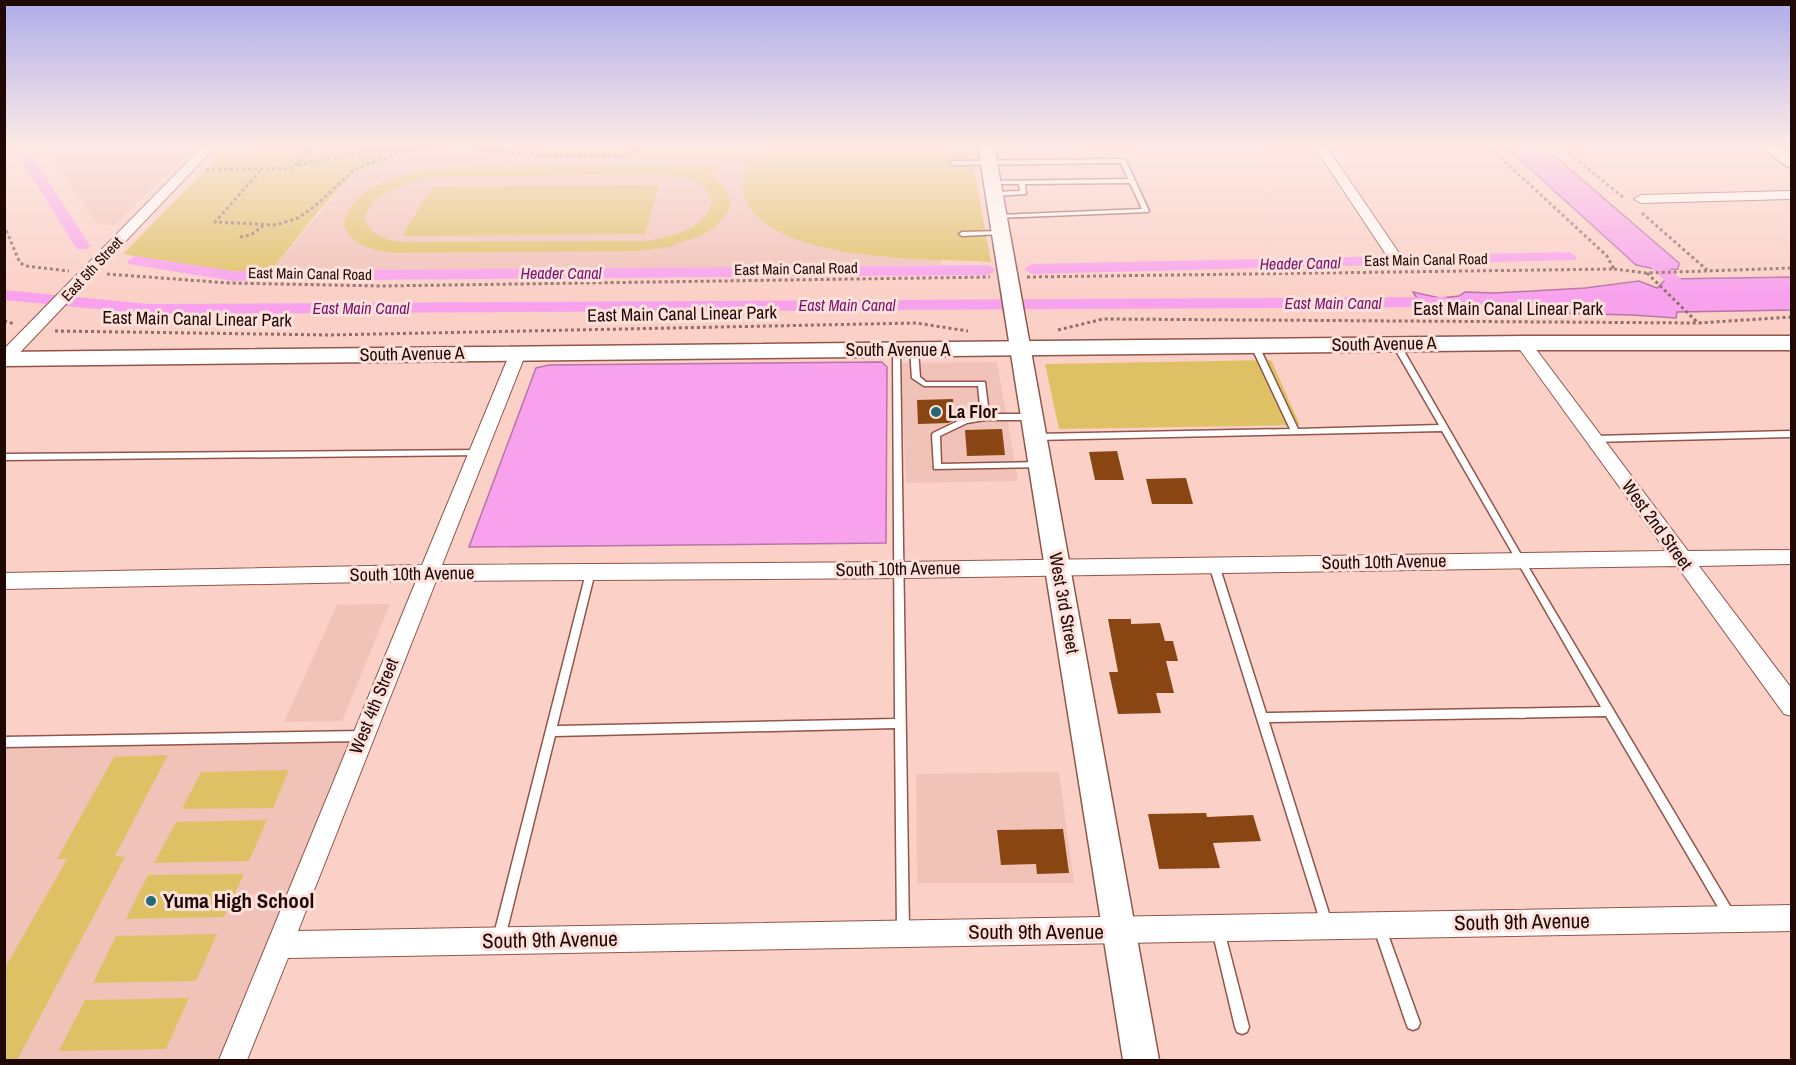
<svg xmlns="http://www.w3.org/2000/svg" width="1796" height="1065" font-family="'Archivo Narrow',sans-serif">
	<rect width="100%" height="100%" fill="#fbd0c7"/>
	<g fill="#f1c2b8">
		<path d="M 43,146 L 198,146 L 114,225 L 97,224 Z"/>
		<path d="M 460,150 L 543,158 L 746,158 L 753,212 L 769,226 L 786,235 L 819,246 L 867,255 L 940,258 L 942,265 L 270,272 L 354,173 L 404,153 Z"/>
		<path d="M 997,362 L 1018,481 L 906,483 L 900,363 Z"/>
		<path d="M 390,604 L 342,721 L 284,722 L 337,605 Z"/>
		<path d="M 362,736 L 233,1060 L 5,1060 L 4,742 Z"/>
		<path d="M 1059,772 L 1074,883 L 917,883 L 916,774 Z"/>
	</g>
	<g fill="#dfc165" fill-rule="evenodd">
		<path d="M 228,146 L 970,146 L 991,262 C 931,258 774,264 745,199 C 740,186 745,171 746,158 L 543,158 L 460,150 L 404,153 L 354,173 L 321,208 L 270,272 L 234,273 L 123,254 Z"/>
		<path d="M 720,165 L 718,173 L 707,174 L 725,187 L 731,203 L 728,212 L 714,228 L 700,236 L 669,247 L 638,251 L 393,253 C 374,250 351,246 344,225 C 351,179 425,168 463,167 ZM 661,174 C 683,176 708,179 713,203 C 702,230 673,236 648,241 L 400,242 C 384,239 369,235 364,218 C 374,191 407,183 433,177 Z"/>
		<path d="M 659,185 L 645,234 L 402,236 L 432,187 Z"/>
		<path d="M 1271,360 L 1300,425 L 1059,429 L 1045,364 Z"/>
		<path d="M 168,755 L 115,856 L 125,857 L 17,1060 L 5,1060 L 5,968 L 67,859 L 57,859 L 114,757 Z"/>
		<path d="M 289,770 L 273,808 L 182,809 L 201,772 Z"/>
		<path d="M 267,820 L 249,861 L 154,863 L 176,822 Z"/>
		<path d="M 244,874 L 224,917 L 126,919 L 148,875 Z"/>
		<path d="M 217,934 L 196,981 L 93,983 L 116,936 Z"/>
		<path d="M 189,998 L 166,1049 L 59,1051 L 85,1000 Z"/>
	</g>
	<g fill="#f8a2ed" stroke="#b774a7" stroke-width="1.5">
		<path d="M 1505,146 L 1543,146 L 1679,263 L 1678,269 L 1660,270 L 1636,265 Z"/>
		<path d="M 1791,277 L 1791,310 L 1677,312 L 1676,318 L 1632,315 L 1481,311 C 1462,305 1442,299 1425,311 L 1413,292 L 1440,298 L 1459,296 L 1465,292 L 1495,293 L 1585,288 L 1639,281 L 1657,288 L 1666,279 Z"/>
		<path d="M 882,362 L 887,367 L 886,543 L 469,547 L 536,368 L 549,365 Z"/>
	</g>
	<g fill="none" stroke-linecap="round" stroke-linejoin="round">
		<g fill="#f8a2ed" fill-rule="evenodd">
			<path d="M 12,146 L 26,146 L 90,246 L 87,249 L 77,249 Z"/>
			<path d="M 1641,245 L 1646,247 L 1697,294 L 1699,297 L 1697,300 L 1685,300 L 1636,253 L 1633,250 L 1636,247 Z"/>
			<path d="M 1569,252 L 1577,257 L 1575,260 L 1032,274 L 1024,269 L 1032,264 Z"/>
			<path d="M 135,256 L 233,271 L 988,265 L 996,270 L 988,275 L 233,281 L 129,264 L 127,261 Z"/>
			<path d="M 4,290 L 148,304 L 1446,297 L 1454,302 L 1446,307 L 148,314 L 4,300 Z"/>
		</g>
	</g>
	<g fill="#894512">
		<path d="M 953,399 L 955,420 L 948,423 L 918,424 L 917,400 Z"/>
		<path d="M 1002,429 L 1005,455 L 967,456 L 965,430 Z"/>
		<path d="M 1117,451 L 1124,480 L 1095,480 L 1089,452 Z"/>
		<path d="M 1186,478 L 1193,504 L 1152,504 L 1146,479 Z"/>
		<path d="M 1108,619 L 1131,619 L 1131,624 L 1160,623 L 1165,641 L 1173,641 L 1178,661 L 1166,661 L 1174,693 L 1156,693 L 1161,713 L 1118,714 L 1109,672 L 1118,672 Z"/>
		<path d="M 1206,813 L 1207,817 L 1253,815 L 1261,841 L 1213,843 L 1220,868 L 1159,869 L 1148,814 Z"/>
		<path d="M 1063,829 L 1069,873 L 1037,874 L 1036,864 L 1001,865 L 997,830 Z"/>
	</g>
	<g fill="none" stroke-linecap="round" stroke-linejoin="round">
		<defs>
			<g id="service">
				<path d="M 1123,159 L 1126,161 L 1149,211 L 1148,212 L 995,218 L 995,216 L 997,215 L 1142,209 L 1130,183 L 1025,184 L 1026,194 L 994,196 L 991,194 L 994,192 L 1020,191 L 1019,184 L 990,184 L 990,182 L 992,181 L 1128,179 L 1121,163 L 953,165 L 950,163 L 953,161 Z"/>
				<path d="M 1000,231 L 1003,233 L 1002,234 L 962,236 L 959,234 L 962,232 Z"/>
				<path d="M 1393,342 L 1396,342 L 1400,344 L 1523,558 L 1733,911 L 1735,915 L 1733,919 L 1729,921 L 1725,919 L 1606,716 L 1269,722 L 1332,923 L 1330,927 L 1326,929 L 1322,927 L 1209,565 L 1211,563 L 1217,563 L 1219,565 L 1266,713 L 1601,707 L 1442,431 L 1036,440 L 1032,437 L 1036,434 L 1290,429 L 1251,346 L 1255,344 L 1259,346 L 1298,429 L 1439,425 L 1392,344 Z"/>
				<path d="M 893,348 L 896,348 L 900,350 L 909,930 L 907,934 L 903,936 L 899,934 L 897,930 L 895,728 L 555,736 L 505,938 L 503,942 L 499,944 L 495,942 L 493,938 L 587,569 L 593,569 L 595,572 L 557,726 L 895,719 Z"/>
				<path d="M 911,348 L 914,348 L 918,350 L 920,377 L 926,382 L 985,382 L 989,414 L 1032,414 L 1036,417 L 1032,420 L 985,420 L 967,423 L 940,436 L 941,464 L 1039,462 L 1043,465 L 1042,467 L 934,469 L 932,435 L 933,433 L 962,419 L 981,415 L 978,386 L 924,386 L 912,378 L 910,350 Z"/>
				<path d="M 1792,431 L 1792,437 L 1594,442 L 1590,439 L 1594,436 Z"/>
				<path d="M 479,450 L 483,453 L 482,455 L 4,460 L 4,454 Z"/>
				<path d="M 362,731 L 366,733 L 367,736 L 366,739 L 362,741 L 4,747 L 4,737 Z"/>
				<path d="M 1380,923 L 1384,925 L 1386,929 L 1420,1023 L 1418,1028 L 1413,1030 L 1408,1028 L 1406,1023 L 1374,929 L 1376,925 Z"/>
				<path d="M 1218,924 L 1222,926 L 1224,930 L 1249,1027 L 1247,1032 L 1242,1034 L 1237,1032 L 1235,1027 L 1212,930 L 1214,926 Z"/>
			</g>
			<g id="minor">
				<path d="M 203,146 L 216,146 L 10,363 L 4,364 L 4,349 Z"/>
				<path d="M 1314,146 L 1326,146 L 1399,253 L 1397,256 L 1387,256 Z"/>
				<path d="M 1792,191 L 1792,199 L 1641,203 L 1634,199 L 1641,195 Z"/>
				<path d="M 1523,338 L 1529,340 L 1688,551 L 1792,550 L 1792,564 L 1699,566 L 1792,689 L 1792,716 L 1784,714 L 1677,566 L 900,578 L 436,581 L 298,931 L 1792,905 L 1792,931 L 288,958 L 247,1060 L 219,1060 L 416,581 L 4,589 L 4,573 L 422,565 L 510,353 L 518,348 L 526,353 L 442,565 L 900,562 L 1666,551 L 1515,343 Z"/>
			</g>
			<path id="tertiary" d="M 978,146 L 994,146 L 1159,1060 L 1123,1060 Z"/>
			<g id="secondary">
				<path d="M 1761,146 L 1781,146 L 1792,153 L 1792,167 L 1786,166 Z"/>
				<path d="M 1523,336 L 1792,336 L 1792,350 L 1523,350 L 4,366 L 4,352 Z"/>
			</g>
		</defs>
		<use href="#service" stroke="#91554a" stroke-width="3"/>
		<use href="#minor" stroke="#91554a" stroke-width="2"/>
		<use href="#tertiary" stroke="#91554a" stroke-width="3"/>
		<use href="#secondary" stroke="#91554a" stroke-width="3"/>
		<g stroke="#916f69" stroke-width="3" stroke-dasharray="3 3" stroke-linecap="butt">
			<path d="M 1560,146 L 1624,198"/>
			<path d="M 298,165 L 360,152 L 458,147 L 551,156 L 622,156 L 633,152 L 635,146"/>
			<path d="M 206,170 L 293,168 L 314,146"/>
			<path d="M 260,171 L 215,222 L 276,225 L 298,218 L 315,206 L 355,169 L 404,151"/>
			<path d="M 1642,213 L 1707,270"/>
			<path d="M 4,225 L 20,263 L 26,266 L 69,271"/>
			<path d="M 240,237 L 251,235 L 263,226"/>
			<path d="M 1614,269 L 1646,273 L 1792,268"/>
			<path d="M 1647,273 L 1697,322"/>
			<path d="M 107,274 L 229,283 L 381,286 L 990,277"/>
			<path d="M 1027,277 L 1614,269 L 1607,256 L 1488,146"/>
			<path d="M 4,321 L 15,324"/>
			<path d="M 1058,330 L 1103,319 L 1698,323 L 1792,317"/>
			<path d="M 55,331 L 329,335 L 916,323 L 968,331"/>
		</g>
		<use href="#service" fill="#fff" fill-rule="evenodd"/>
		<use href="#minor" fill="#fff" fill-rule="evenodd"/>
		<use href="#tertiary" fill="#fff" fill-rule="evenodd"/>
		<use href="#secondary" fill="#fff" fill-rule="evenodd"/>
	</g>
	<linearGradient id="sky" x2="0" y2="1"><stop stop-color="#aeadea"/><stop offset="0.49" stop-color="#fdeae6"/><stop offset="1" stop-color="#fdeae6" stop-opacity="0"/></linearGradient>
	<rect width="1796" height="295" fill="url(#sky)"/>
	<g fill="#206975" stroke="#fee1db" stroke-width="2">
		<circle cx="936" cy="412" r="6"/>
		<circle cx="151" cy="901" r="6"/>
	</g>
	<g text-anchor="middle" stroke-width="6" stroke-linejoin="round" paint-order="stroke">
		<g font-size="15" fill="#200905" stroke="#fee1db">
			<text transform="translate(1426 260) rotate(-1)" y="5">East Main Canal Road</text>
			<text transform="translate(92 269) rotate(-47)" y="5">East 5th Street</text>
			<text transform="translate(796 269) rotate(-1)" y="5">East Main Canal Road</text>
			<text transform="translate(310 274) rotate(1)" y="5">East Main Canal Road</text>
		</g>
		<g font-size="16" font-style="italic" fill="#771070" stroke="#fee1db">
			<text transform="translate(1300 263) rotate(-1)" y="6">Header Canal</text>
			<text x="561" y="279">Header Canal</text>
			<text x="1333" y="309">East Main Canal</text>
			<text x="847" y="311">East Main Canal</text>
			<text x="361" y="314">East Main Canal</text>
		</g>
		<g font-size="18" fill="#200905" stroke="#fee1db">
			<text x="1508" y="315">East Main Canal Linear Park</text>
			<text transform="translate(682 314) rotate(-1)" y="6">East Main Canal Linear Park</text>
			<text transform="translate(197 319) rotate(1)" y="6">East Main Canal Linear Park</text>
			<text transform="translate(1384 344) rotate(-1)" y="6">South Avenue A</text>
			<text x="898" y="356">South Avenue A</text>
			<text transform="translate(412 354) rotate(-1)" y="6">South Avenue A</text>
			<text transform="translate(1657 525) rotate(54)" y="6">West 2nd Street</text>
			<text transform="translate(1384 562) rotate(-1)" y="6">South 10th Avenue</text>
			<text transform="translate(898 569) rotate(-1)" y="6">South 10th Avenue</text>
			<text transform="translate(412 574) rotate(-1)" y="6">South 10th Avenue</text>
			<text transform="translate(1064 603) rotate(80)" y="6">West 3rd Street</text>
			<text transform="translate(374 706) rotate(-68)" y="6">West 4th Street</text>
		</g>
		<g font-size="18" font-weight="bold" fill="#200905" stroke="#fee1db" text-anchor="start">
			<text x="948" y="418">La Flor</text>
		</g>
		<g font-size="21" font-weight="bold" fill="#200905" stroke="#fee1db" text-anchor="start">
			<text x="163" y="908">Yuma High School</text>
		</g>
		<g font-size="21" fill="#200905" stroke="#fee1db">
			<text transform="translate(1522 922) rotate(-1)" y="7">South 9th Avenue</text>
			<text x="1036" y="939">South 9th Avenue</text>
			<text transform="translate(550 940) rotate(-1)" y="7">South 9th Avenue</text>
		</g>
	</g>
	<rect width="1796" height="1065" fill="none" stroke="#200905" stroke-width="12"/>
</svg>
